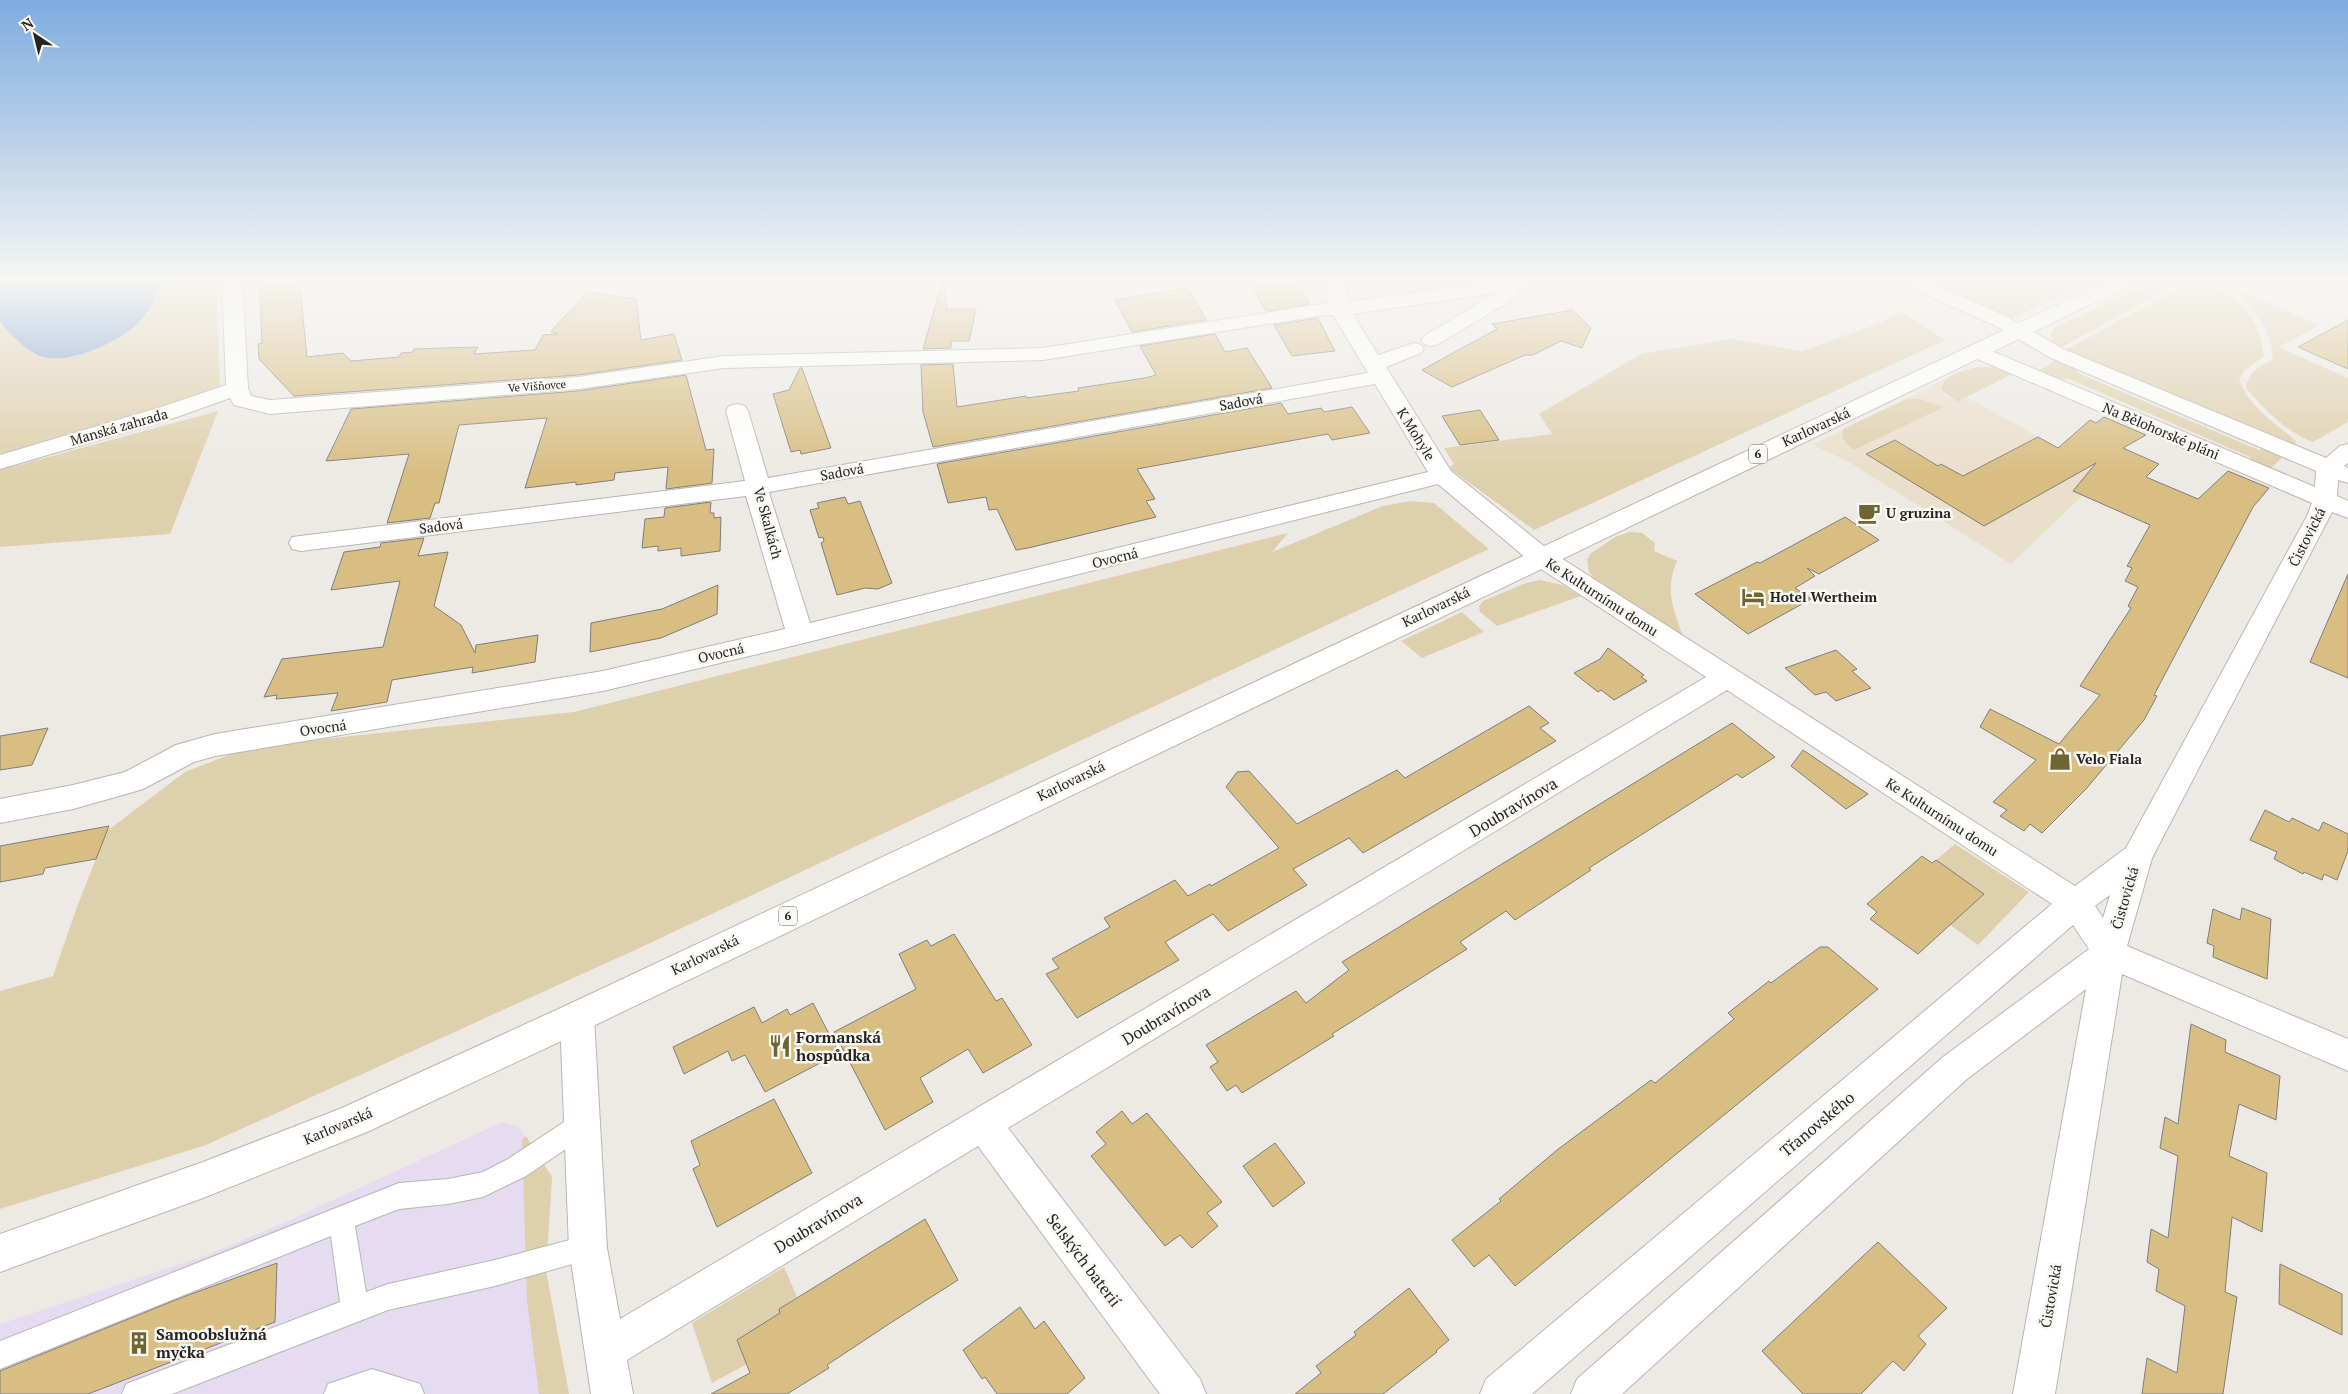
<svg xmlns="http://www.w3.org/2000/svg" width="2348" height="1394" font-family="'PT Serif',serif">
	<rect width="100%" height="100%" fill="#edeae5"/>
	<path fill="#eadfcb" d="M 1945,379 L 1941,385 L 1941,390 L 1946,396 L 1957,402 L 1967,397 L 2105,474 L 2011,564 L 1849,462 L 1813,445 Z"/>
	<path fill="#e6dcf1" d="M 502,1122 L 518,1126 L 552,1177 L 546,1271 L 569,1394 L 0,1394 L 0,1324 L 207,1255 L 288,1221 Z"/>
	<g fill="#dfd0ad">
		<path d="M 160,279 L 216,279 L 220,389 L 0,454 L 0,322 L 33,353 L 48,358 L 77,356 L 113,341 L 164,284 Z"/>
		<path d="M 1952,279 L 2094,279 L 2013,318 L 2006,318 L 1951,293 L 1945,282 Z"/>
		<path d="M 2209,281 C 2244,307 2257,311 2264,356 L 2244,371 L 2239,379 C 2248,406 2275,423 2296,441 L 2294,447 L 2063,351 L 2181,287 L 2194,288 Z"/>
		<path d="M 2179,282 L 2059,349 L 2052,343 L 2051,332 L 2054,328 L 2131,291 Z"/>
		<path d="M 2234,288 L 2319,325 L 2279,347 L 2348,378 L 2348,422 L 2313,442 C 2286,432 2264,409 2246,388 C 2248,371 2260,367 2273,359 C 2271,325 2255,312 2234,288 Z"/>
		<path d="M 1902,312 L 1945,340 L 1534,530 L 1449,468 L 1454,464 L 1444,448 L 1552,434 L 1539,414 L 1641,354 L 1731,339 L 1802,351 L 1880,323 Z"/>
		<path d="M 2057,359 L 2072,365 L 2078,373 L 2259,450 L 2273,449 L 2285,455 L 2268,471 L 2254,466 L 2250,457 L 2069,379 L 2054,379 L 2037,372 Z"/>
		<path d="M 1978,367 L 1993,367 L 2011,372 L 2008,376 L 1957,402 L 1941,390 C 1942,374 1965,370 1978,367 Z"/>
		<path d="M 1907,399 L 1920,399 L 1944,407 L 1854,450 C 1847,444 1840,439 1843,429 Z"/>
		<path d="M 218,411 L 170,534 L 0,547 L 0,470 Z"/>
		<path d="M 1411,501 L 1434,503 L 1489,549 L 635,950 L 206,1145 L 0,1209 L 0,991 L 53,976 L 78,904 L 107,831 L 185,772 L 249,747 L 574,712 L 1288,533 L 1272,552 L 1383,506 Z"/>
		<path d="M 1630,532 L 1642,533 L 1655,543 L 1654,551 L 1677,561 C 1664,591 1674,609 1683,637 L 1601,586 L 1589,572 L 1587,560 L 1590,554 L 1615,537 Z"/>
		<path d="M 1540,580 L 1562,585 L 1581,596 L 1497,626 L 1480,612 L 1479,606 L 1483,601 L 1526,583 Z"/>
		<path d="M 1462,612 L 1484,632 L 1422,658 L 1401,641 Z"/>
		<path d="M 1955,844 L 2029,892 L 1978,945 L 1950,925 L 1936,860 Z"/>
		<path d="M 526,1136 L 552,1177 L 546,1271 L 569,1394 L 539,1394 L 527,1301 L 522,1140 Z"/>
		<path d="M 784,1267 L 797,1297 L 779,1309 L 781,1315 L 737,1340 L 747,1364 L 712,1383 L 692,1323 Z"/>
	</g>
	<path fill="#80a0d2" d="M 0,279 L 160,279 L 164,283 C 156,296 149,312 139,322 C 121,341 75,362 49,358 C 30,356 12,336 0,322 Z"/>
	<g fill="#d8be83" stroke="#807e7a">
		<path d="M 259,279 L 299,279 L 307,357 L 343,353 L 351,361 L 399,357 L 401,353 L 413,352 L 414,349 L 478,347 L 474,354 L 535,350 L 543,335 L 558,334 L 551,331 L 588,292 L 636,299 L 641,340 L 674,334 L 682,360 L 578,375 L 294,396 L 259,359 L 258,344 L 262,343 Z"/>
		<path d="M 943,279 L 947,309 L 976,309 L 969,341 L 951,341 L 951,348 L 923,349 Z"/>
		<path d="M 1247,279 L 1295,279 L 1310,304 L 1266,311 Z"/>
		<path d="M 1188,288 L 1206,320 L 1132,332 L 1115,300 Z"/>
		<path d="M 1573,310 L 1591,328 L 1582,348 L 1561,341 L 1533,355 L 1525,355 L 1452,387 L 1422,370 L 1497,329 L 1492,324 Z"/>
		<path d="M 1318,318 L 1335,351 L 1292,356 L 1274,325 Z"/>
		<path d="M 2348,320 L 2348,369 L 2298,347 Z"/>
		<path d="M 1215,334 L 1225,352 L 1247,348 L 1272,388 L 933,447 L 923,412 L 921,365 L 953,364 L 957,407 L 1026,396 L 1027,398 L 1079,391 L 1078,388 L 1145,378 L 1156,375 L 1140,346 Z"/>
		<path d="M 800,368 L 802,368 L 831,448 L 801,454 L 800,450 L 791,452 L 773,394 L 789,390 Z"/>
		<path d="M 686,375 L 706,450 L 714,449 L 712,483 L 666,489 L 668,467 L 615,473 L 614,480 L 576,485 L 576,482 L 525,488 L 547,418 L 459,425 L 439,503 L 435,503 L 430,518 L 387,523 L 409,454 L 326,461 L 351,409 L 578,391 Z"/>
		<path d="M 1281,403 L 1288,414 L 1321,408 L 1324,412 L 1352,407 L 1370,433 L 1332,440 L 1328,434 L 1137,469 L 1155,499 L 1146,501 L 1156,517 L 1028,548 L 1016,550 L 997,509 L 989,510 L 986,497 L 948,503 L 937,464 Z"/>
		<path d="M 1480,410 L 1499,440 L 1460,445 L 1442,416 Z"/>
		<path d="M 2104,417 L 2146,435 L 2123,448 L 2159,464 L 2146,477 L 2198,499 L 2228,471 L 2269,488 L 2253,507 L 2154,695 L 2157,696 L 2144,720 L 2086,789 L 2042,833 L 2030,824 L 2024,831 L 2000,816 L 2007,810 L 1993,802 L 2036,760 L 1980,727 L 1990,709 L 2059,744 L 2100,695 L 2080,686 L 2131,608 L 2128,606 L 2138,587 L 2125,581 L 2132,568 L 2127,566 L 2150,525 L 2073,491 L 2096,463 L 1984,526 L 1866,454 L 1895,440 L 1938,466 L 1941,464 L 1963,476 L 2038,437 L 2058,448 L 2090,420 L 2096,423 Z"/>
		<path d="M 845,497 L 848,504 L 860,501 L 892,583 L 878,589 L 865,588 L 837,595 L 821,543 L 824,541 L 823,537 L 819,538 L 810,510 L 819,508 L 817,503 Z"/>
		<path d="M 711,502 L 710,513 L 714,513 L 714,518 L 721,517 L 720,551 L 681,556 L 681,548 L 658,551 L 658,546 L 642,548 L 645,519 L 664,517 L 665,508 Z"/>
		<path d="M 1845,517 L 1879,540 L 1819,574 L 1807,568 L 1815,576 L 1795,588 L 1811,599 L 1748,634 L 1695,594 L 1757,562 L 1760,563 Z"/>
		<path d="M 424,538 L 418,556 L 448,552 L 434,606 L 461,625 L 475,653 L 476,645 L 538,635 L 535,662 L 472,673 L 473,667 L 392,680 L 387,702 L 331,711 L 338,693 L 288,698 L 276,699 L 277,695 L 264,697 L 282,659 L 383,647 L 400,581 L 331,590 L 344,552 L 380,547 L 381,543 Z"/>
		<path d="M 2348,574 L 2348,678 L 2310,662 Z"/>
		<path d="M 718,585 L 717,614 L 661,638 L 590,652 L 591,623 L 662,609 Z"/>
		<path d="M 1608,648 L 1644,675 L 1641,677 L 1647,681 L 1614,700 L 1601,690 L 1598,692 L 1574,673 L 1600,659 Z"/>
		<path d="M 1836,650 L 1857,669 L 1852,671 L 1871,688 L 1836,701 L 1826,692 L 1815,695 L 1785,668 Z"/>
		<path d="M 1529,706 L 1549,723 L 1540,728 L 1556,741 L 1363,853 L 1349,838 L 1293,869 L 1307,885 L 1228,931 L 1213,914 L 1165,942 L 1179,960 L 1077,1018 L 1046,974 L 1059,968 L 1052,959 L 1110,927 L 1104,918 L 1175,880 L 1188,896 L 1210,884 L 1211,886 L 1279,848 L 1226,787 L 1237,772 L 1249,771 L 1297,824 L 1397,770 L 1405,778 Z"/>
		<path d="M 1732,723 L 1775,757 L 1742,778 L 1737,774 L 1589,868 L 1591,870 L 1515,920 L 1506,911 L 1460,942 L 1467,949 L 1332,1034 L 1334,1036 L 1242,1093 L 1236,1085 L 1227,1091 L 1210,1067 L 1218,1062 L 1206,1045 L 1296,991 L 1306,1003 L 1349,970 L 1342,962 Z"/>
		<path d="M 48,728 L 32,765 L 0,770 L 0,736 Z"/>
		<path d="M 1803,750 L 1868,794 L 1846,809 L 1791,766 Z"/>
		<path d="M 2265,810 L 2289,822 L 2292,818 L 2319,831 L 2323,822 L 2348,834 L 2348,851 L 2337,880 L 2324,874 L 2322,880 L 2304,872 L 2303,874 L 2274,859 L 2277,852 L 2250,840 Z"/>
		<path d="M 109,826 L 96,859 L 45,868 L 43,874 L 0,882 L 0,846 Z"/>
		<path d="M 1922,856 L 1932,863 L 1936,860 L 1984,894 L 1918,954 L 1870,919 L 1877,912 L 1867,904 Z"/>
		<path d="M 2242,908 L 2271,919 L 2267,979 L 2213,957 L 2214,946 L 2207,943 L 2213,909 L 2240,920 Z"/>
		<path d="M 954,934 L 996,1001 L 1002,998 L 1032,1045 L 983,1073 L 968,1049 L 920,1078 L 933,1102 L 885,1130 L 834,1032 L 916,989 L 899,954 L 927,940 L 931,946 Z"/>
		<path d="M 1820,947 L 1828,947 L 1878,989 L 1515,1286 L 1489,1255 L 1474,1267 L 1452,1240 L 1501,1201 L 1499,1199 L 1557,1150 L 1651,1080 L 1655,1083 L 1734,1019 L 1728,1013 L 1769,981 L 1771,983 Z"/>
		<path d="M 813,1003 L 839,1053 L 765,1092 L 745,1055 L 732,1061 L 728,1051 L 684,1074 L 673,1047 L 754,1007 L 762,1023 L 787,1009 L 790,1015 Z"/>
		<path d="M 2191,1024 L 2226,1040 L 2225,1052 L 2280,1076 L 2276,1120 L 2239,1104 L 2229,1156 L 2267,1173 L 2262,1232 L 2232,1217 L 2225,1292 L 2237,1297 L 2223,1394 L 2142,1394 L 2147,1358 L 2177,1373 L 2185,1306 L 2156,1291 L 2159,1269 L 2147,1262 L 2151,1229 L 2168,1238 L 2178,1156 L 2160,1148 L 2165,1117 L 2178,1124 Z"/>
		<path d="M 774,1099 L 812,1173 L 717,1227 L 693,1169 L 700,1165 L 691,1141 Z"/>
		<path d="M 1122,1111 L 1132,1124 L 1147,1113 L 1222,1202 L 1207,1213 L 1218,1226 L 1192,1248 L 1180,1235 L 1165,1246 L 1091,1156 L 1106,1144 L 1096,1132 Z"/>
		<path d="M 1275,1143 L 1305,1183 L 1273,1207 L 1243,1166 Z"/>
		<path d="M 925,1219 L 958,1280 L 892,1322 L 827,1365 L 829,1368 L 787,1394 L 711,1394 L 750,1373 L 737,1340 L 780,1313 L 779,1309 Z"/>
		<path d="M 1878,1242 L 1947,1308 L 1918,1336 L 1926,1344 L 1904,1371 L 1893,1361 L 1861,1394 L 1803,1394 L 1762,1351 Z"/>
		<path d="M 277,1263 L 275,1322 L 88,1394 L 0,1394 L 0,1371 L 183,1297 Z"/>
		<path d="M 2280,1264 L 2342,1294 L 2342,1335 L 2279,1304 Z"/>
		<path d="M 1409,1288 L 1449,1340 L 1436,1351 L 1437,1352 L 1383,1394 L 1295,1394 L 1321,1373 L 1316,1366 L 1356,1335 L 1354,1332 Z"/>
		<path d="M 1020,1307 L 1035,1329 L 1044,1321 L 1085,1378 L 1067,1394 L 997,1394 L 985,1377 L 982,1379 L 963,1350 Z"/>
	</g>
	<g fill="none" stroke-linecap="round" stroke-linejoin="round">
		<defs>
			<g id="lane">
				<path d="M 1923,279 L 1940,279 L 1926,288 L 1916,288 L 1914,285 Z"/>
				<path d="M 582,1112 L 591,1116 L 594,1124 L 591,1132 L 526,1176 L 483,1197 L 448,1204 L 399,1209 L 355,1226 L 366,1292 L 388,1284 L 495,1260 L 588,1235 L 597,1239 L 601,1248 L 597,1257 L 495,1286 L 388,1310 L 172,1394 L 122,1394 L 126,1384 L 340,1302 L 331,1236 L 0,1369 L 0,1341 L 399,1183 L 448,1179 L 483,1172 L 508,1159 L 573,1116 Z"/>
				<path d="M 372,1369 L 420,1384 L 424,1394 L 324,1394 L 328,1384 Z"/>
			</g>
			<path id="street" d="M 222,279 L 242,279 L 248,388 L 251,396 L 270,400 L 578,377 L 724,356 L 1043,348 L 1329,303 L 1324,279 L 1344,279 L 1349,302 L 1507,279 L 1559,279 L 1556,283 L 1519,289 L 1520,292 L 1509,302 L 1438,344 L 1431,346 L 1424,344 L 1421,340 L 1424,336 L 1496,293 L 1353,314 L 1378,355 L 1414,343 L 1421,345 L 1424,349 L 1421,353 L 1386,367 L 1451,471 L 1550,551 L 2075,886 L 2126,848 L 2307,516 L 2312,503 L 1968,355 L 1965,351 L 1968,347 L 1975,345 L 1982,347 L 2315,487 L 2316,471 L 2049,357 L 1994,325 L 1899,283 L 1896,279 L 1922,279 L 2008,317 L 2063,349 L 2326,458 L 2340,446 L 2348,444 L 2348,463 L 2344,466 L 2348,468 L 2348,483 L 2338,480 L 2337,496 L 2348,501 L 2348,518 L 2332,512 L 2152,858 L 2127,946 L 2348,1039 L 2348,1071 L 2122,974 L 2055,1394 L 2013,1394 L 2086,989 L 1967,1079 L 1622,1394 L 1571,1394 L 1577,1379 L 1943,1057 L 2089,949 L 2073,925 L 1532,1394 L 1480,1394 L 1486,1379 L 2052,904 L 1727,690 L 1008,1128 L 1200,1379 L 1206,1394 L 1160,1394 L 978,1146 L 627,1360 L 633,1394 L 591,1394 L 569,1248 L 560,1017 L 565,1006 L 577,1002 L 589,1006 L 594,1017 L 607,1248 L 620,1319 L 1706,677 L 1532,563 L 1438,484 L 800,644 L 603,691 L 215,756 L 194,762 L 143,789 L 133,792 L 73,809 L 0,823 L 0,799 L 73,785 L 125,772 L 176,745 L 215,734 L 603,671 L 785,629 L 746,496 L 301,551 L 292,549 L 289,543 L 292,537 L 745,481 L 726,411 L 729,406 L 737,404 L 745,406 L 748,411 L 768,478 L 1368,373 L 1333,315 L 1324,315 L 1043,360 L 724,368 L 578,389 L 270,414 L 234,405 L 230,398 L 177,417 L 0,469 L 0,455 L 161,407 L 226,385 ZM 1375,384 L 1428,472 L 810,623 L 770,496 L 769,492 ZM 2110,895 L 2103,918 L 2095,906 Z"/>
			<path id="primary" d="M 2113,279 L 2138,279 L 2135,283 L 589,1028 L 367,1132 L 203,1198 L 0,1272 L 0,1234 L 203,1162 L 342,1108 L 565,1006 Z"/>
		</defs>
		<use href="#lane" stroke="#b9b6b1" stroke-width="2"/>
		<use href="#street" stroke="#b9b6b1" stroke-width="2"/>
		<use href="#primary" stroke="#b9b6b1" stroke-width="2"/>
		<use href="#lane" fill="#fff" fill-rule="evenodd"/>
		<use href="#street" fill="#fff" fill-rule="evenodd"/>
		<use href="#primary" fill="#fff" fill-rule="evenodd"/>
	</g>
	<linearGradient id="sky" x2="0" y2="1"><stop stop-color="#7eacdf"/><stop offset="0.59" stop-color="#f7f6f3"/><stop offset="1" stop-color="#f7f6f3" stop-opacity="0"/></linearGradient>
	<rect width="2348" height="474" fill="url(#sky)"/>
	<defs>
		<symbol id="cafe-bare" viewBox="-9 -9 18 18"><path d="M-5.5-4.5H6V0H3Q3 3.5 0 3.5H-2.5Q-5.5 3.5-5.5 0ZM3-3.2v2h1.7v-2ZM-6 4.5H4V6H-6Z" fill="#6f6532" stroke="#faf8f2" stroke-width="2.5" paint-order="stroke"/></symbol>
		<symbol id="hotel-bare" viewBox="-9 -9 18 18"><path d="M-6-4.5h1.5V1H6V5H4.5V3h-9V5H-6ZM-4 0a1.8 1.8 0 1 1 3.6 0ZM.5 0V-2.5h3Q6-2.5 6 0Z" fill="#6f6532" stroke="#faf8f2" stroke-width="2.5" paint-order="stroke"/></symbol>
		<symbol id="shop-bare" viewBox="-9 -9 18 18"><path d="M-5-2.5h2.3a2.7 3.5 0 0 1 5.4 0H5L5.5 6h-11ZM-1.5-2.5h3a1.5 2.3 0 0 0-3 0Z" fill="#6f6532" stroke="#faf8f2" stroke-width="2.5" paint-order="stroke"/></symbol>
		<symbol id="restaurant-bare" viewBox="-9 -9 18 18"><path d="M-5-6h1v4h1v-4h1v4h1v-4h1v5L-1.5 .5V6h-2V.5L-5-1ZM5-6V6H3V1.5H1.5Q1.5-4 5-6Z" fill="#6f6532" stroke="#faf8f2" stroke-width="2.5" paint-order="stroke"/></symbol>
		<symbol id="building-bare" viewBox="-9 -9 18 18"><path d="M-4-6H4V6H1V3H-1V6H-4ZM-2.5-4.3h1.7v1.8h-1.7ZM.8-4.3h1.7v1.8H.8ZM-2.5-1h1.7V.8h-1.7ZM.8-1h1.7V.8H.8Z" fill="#6f6532" stroke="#faf8f2" stroke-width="2.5" paint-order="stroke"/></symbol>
	</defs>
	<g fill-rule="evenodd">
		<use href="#cafe-bare" x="1853" y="497" width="32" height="32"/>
		<use href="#hotel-bare" x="1737" y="581" width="32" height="32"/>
		<use href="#shop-bare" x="2044" y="743" width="32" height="32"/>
		<use href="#restaurant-bare" x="764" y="1030" width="32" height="32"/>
		<use href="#building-bare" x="123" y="1327" width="32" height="32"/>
	</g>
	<g text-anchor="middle" stroke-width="5" stroke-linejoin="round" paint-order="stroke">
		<g font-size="11" fill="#252422" stroke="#faf8f2">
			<text transform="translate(537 386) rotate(-4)" y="4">Ve Višňovce</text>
		</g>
		<g fill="#faf8f2" stroke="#656460" stroke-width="1">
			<rect x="1749" y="444.5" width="18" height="19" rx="4"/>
			<rect x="779" y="906.5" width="18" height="19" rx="4"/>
		</g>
		<g font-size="12" font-weight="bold" fill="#252422">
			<text x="1758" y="458">6</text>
			<text x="788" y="920">6</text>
		</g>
		<g font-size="14" fill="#252422" stroke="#faf8f2">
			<text transform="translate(1241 402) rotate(-10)" y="5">Sadová</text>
			<text transform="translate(119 427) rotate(-16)" y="5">Manská zahrada</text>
			<text transform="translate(1816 427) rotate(-25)" y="5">Karlovarská</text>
			<text transform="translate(2161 431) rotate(23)" y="5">Na Bělohorské pláni</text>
			<text transform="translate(1416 434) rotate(58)" y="5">K Mohyle</text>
			<text transform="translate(842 472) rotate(-10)" y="5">Sadová</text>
			<text transform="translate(768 523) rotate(75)" y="5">Ve Skalkách</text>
			<text transform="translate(441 526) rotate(-7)" y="5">Sadová</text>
			<text transform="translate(2307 537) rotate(-63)" y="5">Čistovická</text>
			<text transform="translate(1115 558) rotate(-14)" y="5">Ovocná</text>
			<text transform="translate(1602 597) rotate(33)" y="5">Ke Kulturnímu domu</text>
			<text transform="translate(1436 607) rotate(-26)" y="5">Karlovarská</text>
			<text transform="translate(721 653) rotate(-13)" y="5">Ovocná</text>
			<text transform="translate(323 728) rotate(-8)" y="5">Ovocná</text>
			<text transform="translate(1071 781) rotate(-26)" y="5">Karlovarská</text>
			<text transform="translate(1942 817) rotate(33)" y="5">Ke Kulturnímu domu</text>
			<text transform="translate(2125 898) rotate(-74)" y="5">Čistovická</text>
			<text transform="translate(705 955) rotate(-26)" y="5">Karlovarská</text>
			<text transform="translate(338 1126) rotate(-23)" y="5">Karlovarská</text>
			<text transform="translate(2051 1296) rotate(-80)" y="5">Čistovická</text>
		</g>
		<g font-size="14" font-weight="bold" fill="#252422" stroke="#faf8f2" text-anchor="start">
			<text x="1886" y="518">U gruzina</text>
			<text x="1770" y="602">Hotel Wertheim</text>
			<text x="2076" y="764">Velo Fiala</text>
		</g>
		<g font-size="16" fill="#252422" stroke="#faf8f2">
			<text transform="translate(1513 807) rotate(-31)" y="6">Doubravínova</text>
			<text transform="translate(1166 1015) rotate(-31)" y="6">Doubravínova</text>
			<text transform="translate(1817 1124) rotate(-40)" y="6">Třanovského</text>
			<text transform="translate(818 1223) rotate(-31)" y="6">Doubravínova</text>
			<text transform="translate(1084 1260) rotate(53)" y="6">Selských baterií</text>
		</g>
		<g font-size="16" font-weight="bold" fill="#252422" stroke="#faf8f2" text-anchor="start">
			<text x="796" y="1043">Formanská<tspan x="796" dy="18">hospůdka</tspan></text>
			<text x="156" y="1340">Samoobslužná<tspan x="156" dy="18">myčka</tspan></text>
		</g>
	</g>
	<g transform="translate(35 35) rotate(325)" stroke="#faf8f2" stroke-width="4" paint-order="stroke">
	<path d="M0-4L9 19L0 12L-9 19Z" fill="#252422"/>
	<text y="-8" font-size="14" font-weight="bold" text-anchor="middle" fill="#252422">N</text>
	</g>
</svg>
